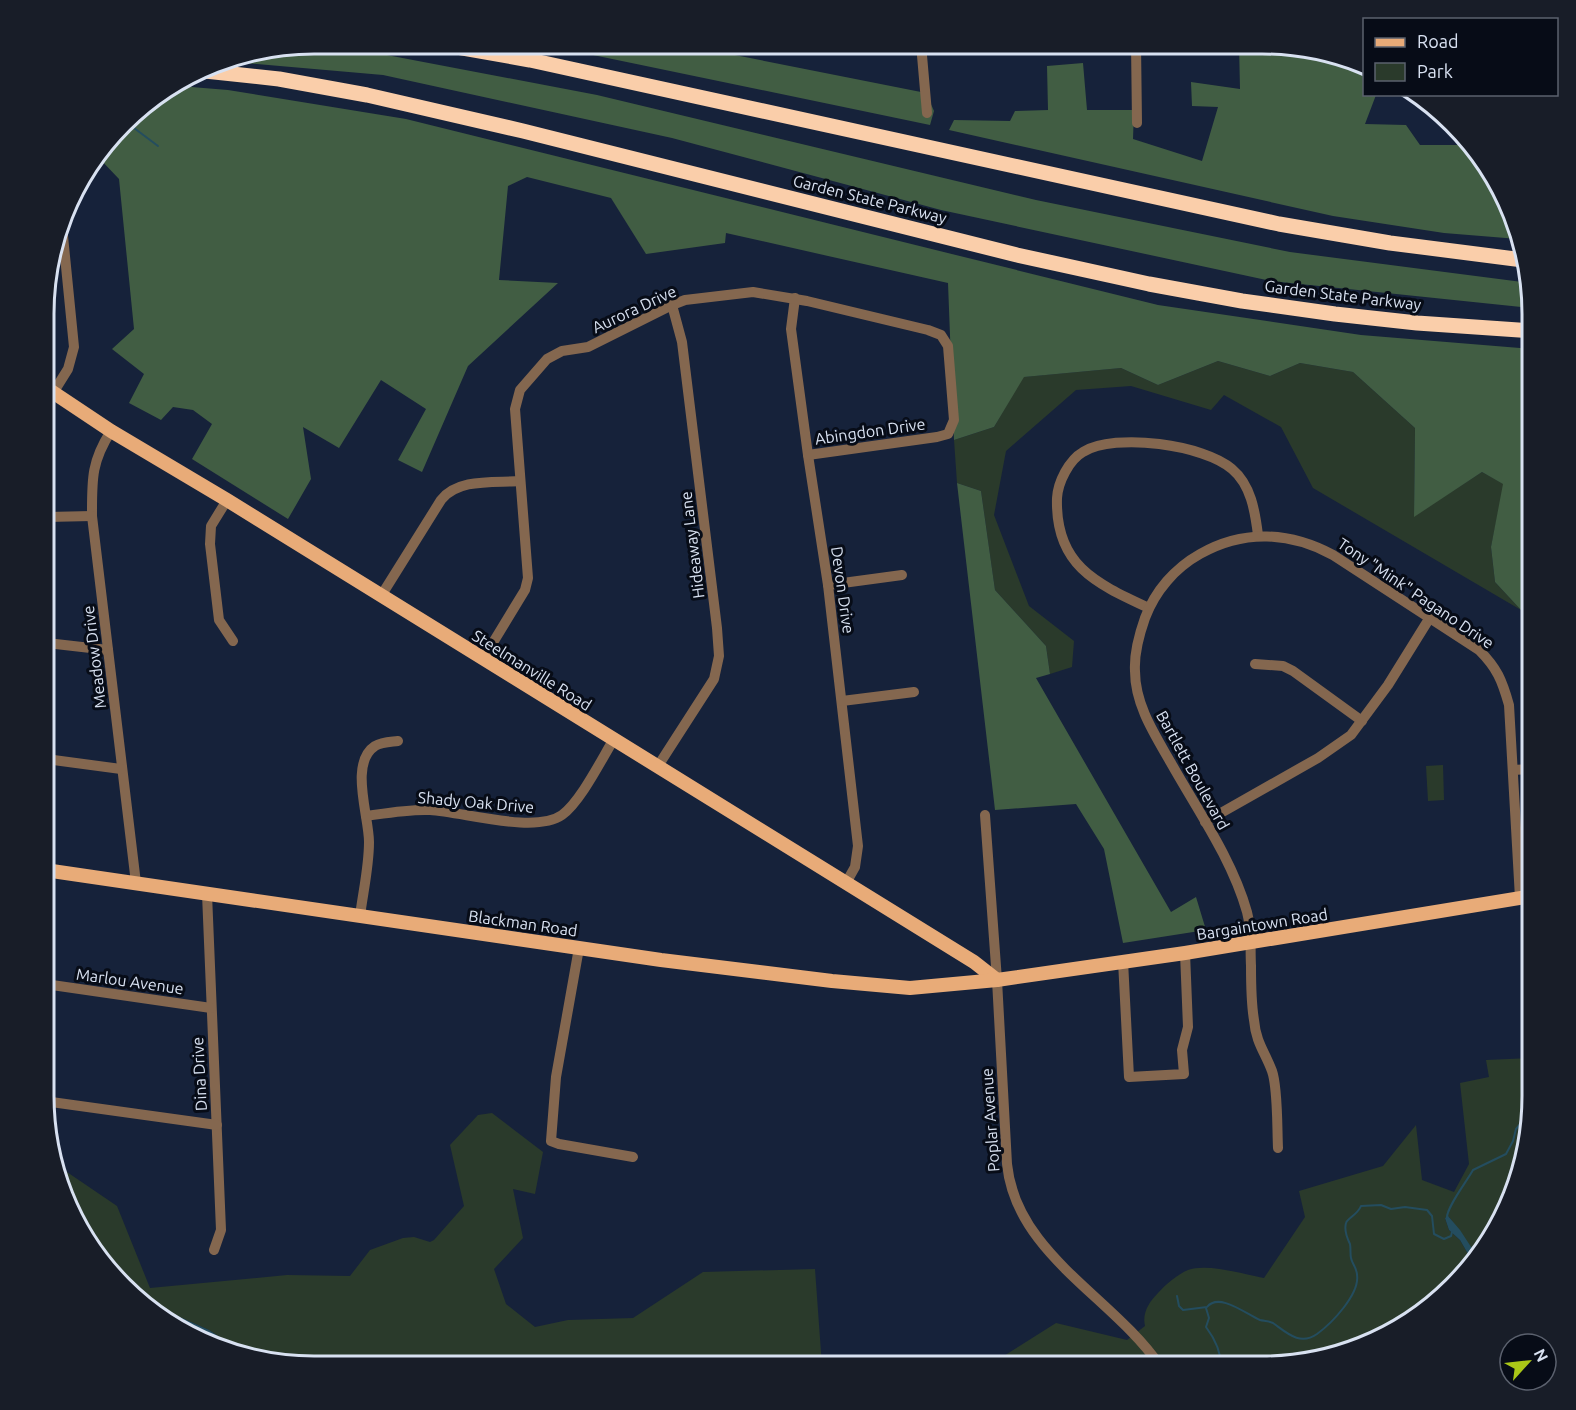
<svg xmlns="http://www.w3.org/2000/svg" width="1576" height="1410" font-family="Ubuntu,sans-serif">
	<rect width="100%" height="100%" fill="#16223a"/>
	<g fill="#2a3a2b">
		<path d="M 1218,361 L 1270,376 L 1300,363 L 1353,372 L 1415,428 L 1414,516 L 1482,472 L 1504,484 L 1491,547 L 1495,582 L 1521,610 L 1313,488 L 1281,427 L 1224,395 L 1211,410 L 1131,386 L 1076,390 L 1006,451 L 994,515 L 1029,606 L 1074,641 L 1072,667 L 1050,674 L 1046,646 L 995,590 L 981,491 L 957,483 L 954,440 L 994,427 L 1023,377 L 1121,368 L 1158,385 Z"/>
		<path d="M 1443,765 L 1444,800 L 1428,801 L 1426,766 Z"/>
		<path d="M 1532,1058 L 1532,1096 L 1505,1215 L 1475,1253 L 1449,1217 L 1445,1218 L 1449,1230 L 1460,1240 L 1471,1259 L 1440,1299 L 1366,1346 L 1279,1366 L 1131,1366 L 1094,1358 L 1062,1360 L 1051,1366 L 894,1366 L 913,1356 L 999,1359 L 1056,1323 L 1127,1340 L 1145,1326 C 1142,1313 1149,1302 1158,1293 C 1165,1285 1178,1274 1188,1270 C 1207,1263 1243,1274 1264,1278 L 1305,1217 L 1299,1191 L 1383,1166 L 1416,1125 L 1422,1180 L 1454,1192 L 1469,1164 L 1460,1083 L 1489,1077 L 1486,1060 Z"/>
		<path d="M 492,1113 L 543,1152 L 535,1194 L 513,1189 L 523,1238 L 494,1269 L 506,1304 L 535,1327 L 568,1320 L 633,1318 L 703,1272 L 815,1269 L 822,1366 L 628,1366 L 585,1358 L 539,1366 L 314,1366 L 236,1348 L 209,1330 L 148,1303 L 111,1274 L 64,1199 L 58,1173 L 64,1170 L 117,1206 L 150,1288 L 287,1275 L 350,1276 L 370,1250 L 403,1238 L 414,1237 L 430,1242 L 434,1240 L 464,1206 L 450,1145 L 478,1115 Z"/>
	</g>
	<g fill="#415d43">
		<path d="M 540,44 L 679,44 L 926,93 L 934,111 L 930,125 Z"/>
		<path d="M 1239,44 L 1280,44 L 1364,67 L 1364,94 L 1376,95 L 1365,124 L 1406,125 L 1420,145 L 1471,145 L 1512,210 L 1518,239 L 1444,233 L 1333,216 L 949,130 L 954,120 L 1010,121 L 1015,111 L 1048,110 L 1047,66 L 1083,63 L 1087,110 L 1134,110 L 1133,139 L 1202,161 L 1218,107 L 1192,106 L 1191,82 L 1240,89 Z"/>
		<path d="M 293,47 L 371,52 L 597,95 L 1036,200 L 1290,252 L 1529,283 L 1532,308 L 1271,281 L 941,210 L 672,138 L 383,75 L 221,61 L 227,58 Z"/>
		<path d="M 179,86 L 228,90 L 406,119 L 1158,305 L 1361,335 L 1532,349 L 1532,540 L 1527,544 L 1521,610 L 1495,582 L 1491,547 L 1503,484 L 1482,472 L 1414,517 L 1415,428 L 1353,372 L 1300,363 L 1270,376 L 1218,361 L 1158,385 L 1121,368 L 1024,377 L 994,427 L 954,440 L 948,283 L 726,233 L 725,243 L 646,254 L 611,198 L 527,177 L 508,186 L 499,280 L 558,283 L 468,366 L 422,472 L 398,460 L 426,409 L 381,380 L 339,448 L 303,427 L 311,479 L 288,519 L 192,459 L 212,424 L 193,410 L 173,407 L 161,420 L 129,403 L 144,374 L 112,349 L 134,329 L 119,179 L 98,157 L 136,111 Z"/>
		<path d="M 957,483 L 981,491 L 995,590 L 1046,646 L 1050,674 L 1036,678 L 1171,912 L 1196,897 L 1206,930 L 1123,943 L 1104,849 L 1076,804 L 995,810 Z"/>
	</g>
	<g fill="#244d5f">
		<path d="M 1448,1216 L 1460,1230 L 1475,1253 L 1471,1259 L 1460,1240 L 1449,1230 L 1445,1218 Z"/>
		<path d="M 148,1303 L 209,1330 L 236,1348 L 195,1339 Z"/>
		<path d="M 1084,1357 L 1131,1366 L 1051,1366 L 1069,1358 Z"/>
		<path d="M 571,1358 L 605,1361 L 628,1366 L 539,1366 Z"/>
	</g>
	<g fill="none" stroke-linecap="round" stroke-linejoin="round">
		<g stroke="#244d5f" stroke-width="2">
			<path d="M 779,44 L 795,47"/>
			<path d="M 126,122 L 158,146"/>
			<path d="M 1447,1218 C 1446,1208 1467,1181 1473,1170 L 1506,1154 L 1513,1141 L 1516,1129 L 1522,1122 L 1522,1116 L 1529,1109"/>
			<path d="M 1177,1296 L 1179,1306 L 1183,1310 L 1207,1307 C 1219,1292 1246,1314 1260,1320 C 1264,1321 1268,1321 1273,1323 C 1287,1333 1300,1346 1317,1334 C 1332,1323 1360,1294 1357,1275 C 1357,1268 1352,1264 1351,1258 C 1350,1254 1351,1249 1350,1244 C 1347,1238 1344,1230 1346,1223 C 1347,1219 1358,1214 1361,1206 L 1381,1205 L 1391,1209 L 1405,1207 L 1427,1210 L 1432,1216 L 1434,1234 L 1444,1239 L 1451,1236 L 1452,1232"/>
			<path d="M 1206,1308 L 1209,1318 L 1206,1327 C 1215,1339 1221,1351 1221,1366"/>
		</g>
		<g stroke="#84674f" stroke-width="10">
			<path d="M 921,44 L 927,113"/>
			<path d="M 1136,44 L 1137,123"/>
			<path d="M 795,298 L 791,329 L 808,455 L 828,585 L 858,846 L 855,867 L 846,883"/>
			<path d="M 53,393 L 68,369 L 74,347 L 62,226"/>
			<path d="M 111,431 C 91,462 92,480 92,516 L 136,883"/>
			<path d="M 227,500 L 211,526 L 210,544 L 219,620 L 233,641"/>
			<path d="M 47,517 L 92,516"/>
			<path d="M 828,585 L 902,575"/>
			<path d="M 381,596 L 441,500 C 458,478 494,483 520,481"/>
			<path d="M 1149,608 C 1095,583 1055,565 1057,498 C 1058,482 1069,460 1083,452 C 1115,432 1205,445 1232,469 C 1251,485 1255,511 1258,535"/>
			<path d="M 47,643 L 108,650"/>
			<path d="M 483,659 L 525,590 L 528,578 L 515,409 L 520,390 L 547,359 L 562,351 L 588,347 L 672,305 L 685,300 L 753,292 L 807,301 L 928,330 L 941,335 L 948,346 L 954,420 L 948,434 L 937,437 L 808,455"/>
			<path d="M 1255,664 L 1283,666 L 1293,671 L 1362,721"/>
			<path d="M 842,701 L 914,692"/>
			<path d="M 46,759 L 121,769"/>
			<path d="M 658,766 L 714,679 L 719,656 L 717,628 L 682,342 L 672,305"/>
			<path d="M 1513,770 L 1532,769"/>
			<path d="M 985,815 L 997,980 L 1007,1164 C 1016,1254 1113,1297 1160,1366"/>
			<path d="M 366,816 C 387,813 409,809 430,810 C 464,812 535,834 562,815 C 581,801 601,760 614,739"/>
			<path d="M 1205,822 L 1318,758 L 1351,735 L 1388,685 L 1429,619"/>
			<path d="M 207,894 L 221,1230 L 214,1250"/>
			<path d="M 360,916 C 363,892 369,867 369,842 C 369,816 349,763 375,746 C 382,742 391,742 398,741"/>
			<path d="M 579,948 L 556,1077 L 551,1141 L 559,1144 L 633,1157"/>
			<path d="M 1123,961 L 1129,1077 L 1184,1074 L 1182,1050 L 1188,1027 L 1185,953"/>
			<path d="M 45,984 L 211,1008"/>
			<path d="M 44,1101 L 217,1125"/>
			<path d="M 1278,1148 C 1277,1128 1278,1088 1272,1071 C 1265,1052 1256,1043 1254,1020 C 1251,1002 1251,984 1251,966 C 1250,948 1252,930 1247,912 C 1232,859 1198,811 1171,763 C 1155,735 1135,705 1135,671 C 1134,654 1139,635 1145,618 C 1155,591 1175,568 1200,554 C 1244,529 1290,532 1333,555 L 1479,650 C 1497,668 1502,680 1509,705 L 1520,898"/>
		</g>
		<g stroke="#e8ab78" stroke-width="14">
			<path d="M 48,389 L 111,431 L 227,500 L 974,962 L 997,980"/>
			<path d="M 45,870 L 661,960 L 832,981 L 910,988 L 997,980 L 1185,953 L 1532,896"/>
		</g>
		<g stroke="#faceaa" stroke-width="15">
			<path d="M 440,44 L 530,60 L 1279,224 L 1390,243 L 1523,260"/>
			<path d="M 205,71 L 279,79 L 367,95 L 523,131 L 1017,255 L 1149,284 L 1242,301 L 1335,314 L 1417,323 L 1532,331"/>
		</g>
	</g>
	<g text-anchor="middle" stroke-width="6" stroke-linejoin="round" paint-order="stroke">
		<g font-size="16" fill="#d8e1f1" stroke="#070c17">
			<text transform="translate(870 199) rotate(14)" y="6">Garden State Parkway</text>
			<text transform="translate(1343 295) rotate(7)" y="6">Garden State Parkway</text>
			<text transform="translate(634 309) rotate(-25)" y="6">Aurora Drive</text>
			<text transform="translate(870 431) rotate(-8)" y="6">Abingdon Drive</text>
			<text transform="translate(692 545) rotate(-97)" y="6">Hideaway Lane</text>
			<text transform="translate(843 590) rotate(82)" y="6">Devon Drive</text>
			<text transform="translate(1416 593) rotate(34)" y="6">Tony "Mink" Pagano Drive</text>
			<text transform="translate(94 657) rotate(-97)" y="6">Meadow Drive</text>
			<text transform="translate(532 670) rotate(32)" y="6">Steelmanville Road</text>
			<text transform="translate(1193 770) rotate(61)" y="6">Bartlett Boulevard</text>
			<text transform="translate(476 802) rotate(5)" y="6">Shady Oak Drive</text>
			<text transform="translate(523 923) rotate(8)" y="6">Blackman Road</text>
			<text transform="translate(1262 924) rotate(-9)" y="6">Bargaintown Road</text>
			<text transform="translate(130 981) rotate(8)" y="6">Marlou Avenue</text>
			<text transform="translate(199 1074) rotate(-93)" y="6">Dina Drive</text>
			<text transform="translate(990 1120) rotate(-94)" y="6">Poplar Avenue</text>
		</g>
	</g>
	<path d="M0 0H1576V1410H0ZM314 54H1262A260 260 0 0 1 1522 314V1096A260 260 0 0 1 1262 1356H314A260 260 0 0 1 54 1096V314A260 260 0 0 1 314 54Z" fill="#181d28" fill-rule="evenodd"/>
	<path fill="none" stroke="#d8e1f1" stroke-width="3" d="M314 54H1262A260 260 0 0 1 1522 314V1096A260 260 0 0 1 1262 1356H314A260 260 0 0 1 54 1096V314A260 260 0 0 1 314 54Z"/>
	<rect x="1363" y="18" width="195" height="78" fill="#070c17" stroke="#5b616e" stroke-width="1.5"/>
	<rect x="1375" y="38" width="30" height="9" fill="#e8ab78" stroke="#5b616e" stroke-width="1.5"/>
	<text x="1417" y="48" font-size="18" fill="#d8e1f1">Road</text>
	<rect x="1375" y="63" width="30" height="18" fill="#2a3a2b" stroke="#5b616e" stroke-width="1.5"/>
	<text x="1417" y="78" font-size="18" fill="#d8e1f1">Park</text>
	<g transform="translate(1528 1362) rotate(63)"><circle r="28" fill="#070c17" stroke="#5b616e" stroke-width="1.5"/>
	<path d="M0-4.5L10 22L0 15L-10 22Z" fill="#aac717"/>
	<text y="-9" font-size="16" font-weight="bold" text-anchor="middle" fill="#d8e1f1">N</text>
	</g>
</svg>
